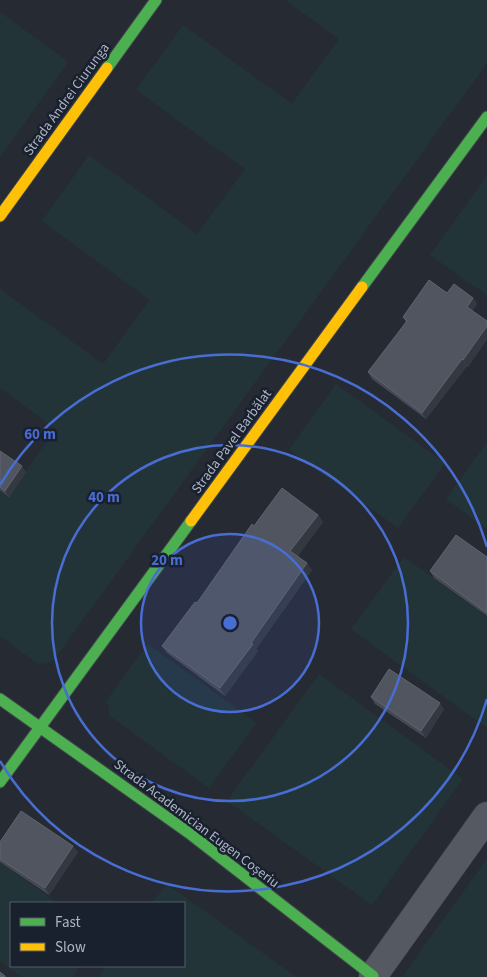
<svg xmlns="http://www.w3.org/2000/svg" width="487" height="977" font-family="'Source Sans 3',sans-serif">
	<rect width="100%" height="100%" fill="#262a33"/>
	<g fill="#233439">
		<path d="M 285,0 L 487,0 L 487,63 L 53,661 L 38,664 L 0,636 L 0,488 L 9,494 L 56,429 L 0,388 L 0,289 L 103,364 L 150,300 L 42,221 L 89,155 L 197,234 L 245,169 L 136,90 L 183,25 L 292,104 L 339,39 Z"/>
		<path d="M 0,12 L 68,62 L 0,157 Z"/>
		<path d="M 487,176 L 487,295 L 430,255 Z"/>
		<path d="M 336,384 L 445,463 L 398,528 L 289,450 Z"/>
		<path d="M 487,443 L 487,529 L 446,499 Z"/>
		<path d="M 404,557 L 487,617 L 487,728 L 351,629 Z"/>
		<path d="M 148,644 L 256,723 L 209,788 L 110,716 L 107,700 Z"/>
		<path d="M 319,674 L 463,779 L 372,905 L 227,801 Z"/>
		<path d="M 487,859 L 487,977 L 402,977 Z"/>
		<path d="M 0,862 L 57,903 L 11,903 L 11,966 L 80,966 L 72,977 L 22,977 L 0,961 Z"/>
		<path d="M 167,884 L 296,977 L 99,977 L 107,966 L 184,966 L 184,903 L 152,903 Z"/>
	</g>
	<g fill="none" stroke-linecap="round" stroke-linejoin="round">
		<defs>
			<path id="street" d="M 373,976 L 487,816"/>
			<g id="fast">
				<path d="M 107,68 L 156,0"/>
				<path d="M 362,287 L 487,117"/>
				<path d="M 0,699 L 189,833 L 373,976 L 372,977"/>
				<path d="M 0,782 L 191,521"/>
			</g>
			<g id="slow">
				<path d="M 0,216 L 107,68"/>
				<path d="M 191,521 L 362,287"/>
			</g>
		</defs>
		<use href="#street" stroke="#42454c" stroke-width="29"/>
		<use href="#fast" stroke="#42454c" stroke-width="13"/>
		<use href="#slow" stroke="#42454c" stroke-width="13"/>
		<use href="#street" stroke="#555962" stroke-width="28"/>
		<use href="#fast" stroke="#4caf50" stroke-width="11"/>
		<use href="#slow" stroke="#ffc107" stroke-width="11"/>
	</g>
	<g fill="#454953">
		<path d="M 447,293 L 473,298 L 477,304 L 472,311 L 487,321 L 487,339 L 468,367 L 467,366 L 426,419 L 372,379 L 368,372 L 406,322 L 403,317 Z"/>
		<path d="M 0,451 L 26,472 L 9,497 L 0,490 Z"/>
		<path d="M 318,515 L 323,522 L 297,556 L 312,570 L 256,649 L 258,651 L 225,696 L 167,653 L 162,646 L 197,603 L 254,526 Z"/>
		<path d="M 487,557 L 487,616 L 434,578 L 430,571 Z"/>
		<path d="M 371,697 L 444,709 L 426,738 L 375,704 Z"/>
		<path d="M 0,842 L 78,852 L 49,895 L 0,862 Z"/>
	</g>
	<g fill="#343841">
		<path d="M 473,298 L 477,304 L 471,313 L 467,307 Z"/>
		<path d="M 487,326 L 487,339 L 468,367 L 463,360 Z"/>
		<path d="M 462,359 L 467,366 L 426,419 L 422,413 Z"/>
		<path d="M 22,466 L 26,472 L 9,497 L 5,491 Z"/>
		<path d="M 318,515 L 323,522 L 296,559 L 290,551 Z"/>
		<path d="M 307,563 L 312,570 L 256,649 L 258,651 L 225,696 L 220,688 L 251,643 Z"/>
		<path d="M 440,703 L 444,709 L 426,738 L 421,731 Z"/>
		<path d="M 73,846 L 78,852 L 49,895 L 45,888 Z"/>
	</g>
	<g fill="#50555f" stroke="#5f646f">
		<path d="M 429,280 L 447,293 L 454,284 L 473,298 L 467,307 L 487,321 L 487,326 L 463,360 L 462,359 L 422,413 L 368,372 L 407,321 L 403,317 Z"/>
		<path d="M 0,451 L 22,466 L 5,491 L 0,487 Z"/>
		<path d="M 282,488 L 318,515 L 290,551 L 307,563 L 251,643 L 253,644 L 220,688 L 162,646 L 195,602 L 197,603 L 252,524 L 254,526 Z"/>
		<path d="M 456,535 L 487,557 L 487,613 L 430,571 Z"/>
		<path d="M 389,669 L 440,703 L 421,731 L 371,697 Z"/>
		<path d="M 21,811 L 73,846 L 45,888 L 0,859 L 0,842 Z"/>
		<path d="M 0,972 L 5,976 L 5,977 L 0,977 Z"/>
	</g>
	<circle cx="230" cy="623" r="89" fill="#486dd3" fill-opacity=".12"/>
	<g fill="none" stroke="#486dd3" stroke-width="2.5">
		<circle cx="230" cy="623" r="89"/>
		<circle cx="230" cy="623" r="178"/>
		<path d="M487 699A268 268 0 0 1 0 761M0 485A268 268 0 0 1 487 547"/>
	</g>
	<g text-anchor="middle" stroke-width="5" stroke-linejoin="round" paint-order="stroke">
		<g font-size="14" fill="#aeb5c6" stroke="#19202e">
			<text transform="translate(66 99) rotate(-54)" y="5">Strada Andrei Ciurunga</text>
			<text transform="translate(231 441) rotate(-54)" y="5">Strada Pavel Barbălat</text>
			<text transform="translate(197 823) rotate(37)" y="5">Strada Academician Eugen Coșeriu</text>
		</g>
	</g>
	<circle cx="230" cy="623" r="8" fill="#486dd3" stroke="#19202e" stroke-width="2.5"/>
	<g font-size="15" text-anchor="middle" font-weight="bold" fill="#486dd3" stroke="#19202e" stroke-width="5" stroke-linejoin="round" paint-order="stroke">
		<text x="40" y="439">60 m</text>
		<text x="104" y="502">40 m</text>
		<text x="167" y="565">20 m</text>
	</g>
	<rect x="10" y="902" width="175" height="65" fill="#19202e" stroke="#555c6b"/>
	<rect x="20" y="918" width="25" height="8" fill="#4caf50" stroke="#555c6b"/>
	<text x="55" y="927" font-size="15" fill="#aeb5c6">Fast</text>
	<rect x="20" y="943" width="25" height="8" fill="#ffc107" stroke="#555c6b"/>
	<text x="55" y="952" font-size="15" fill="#aeb5c6">Slow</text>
</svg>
